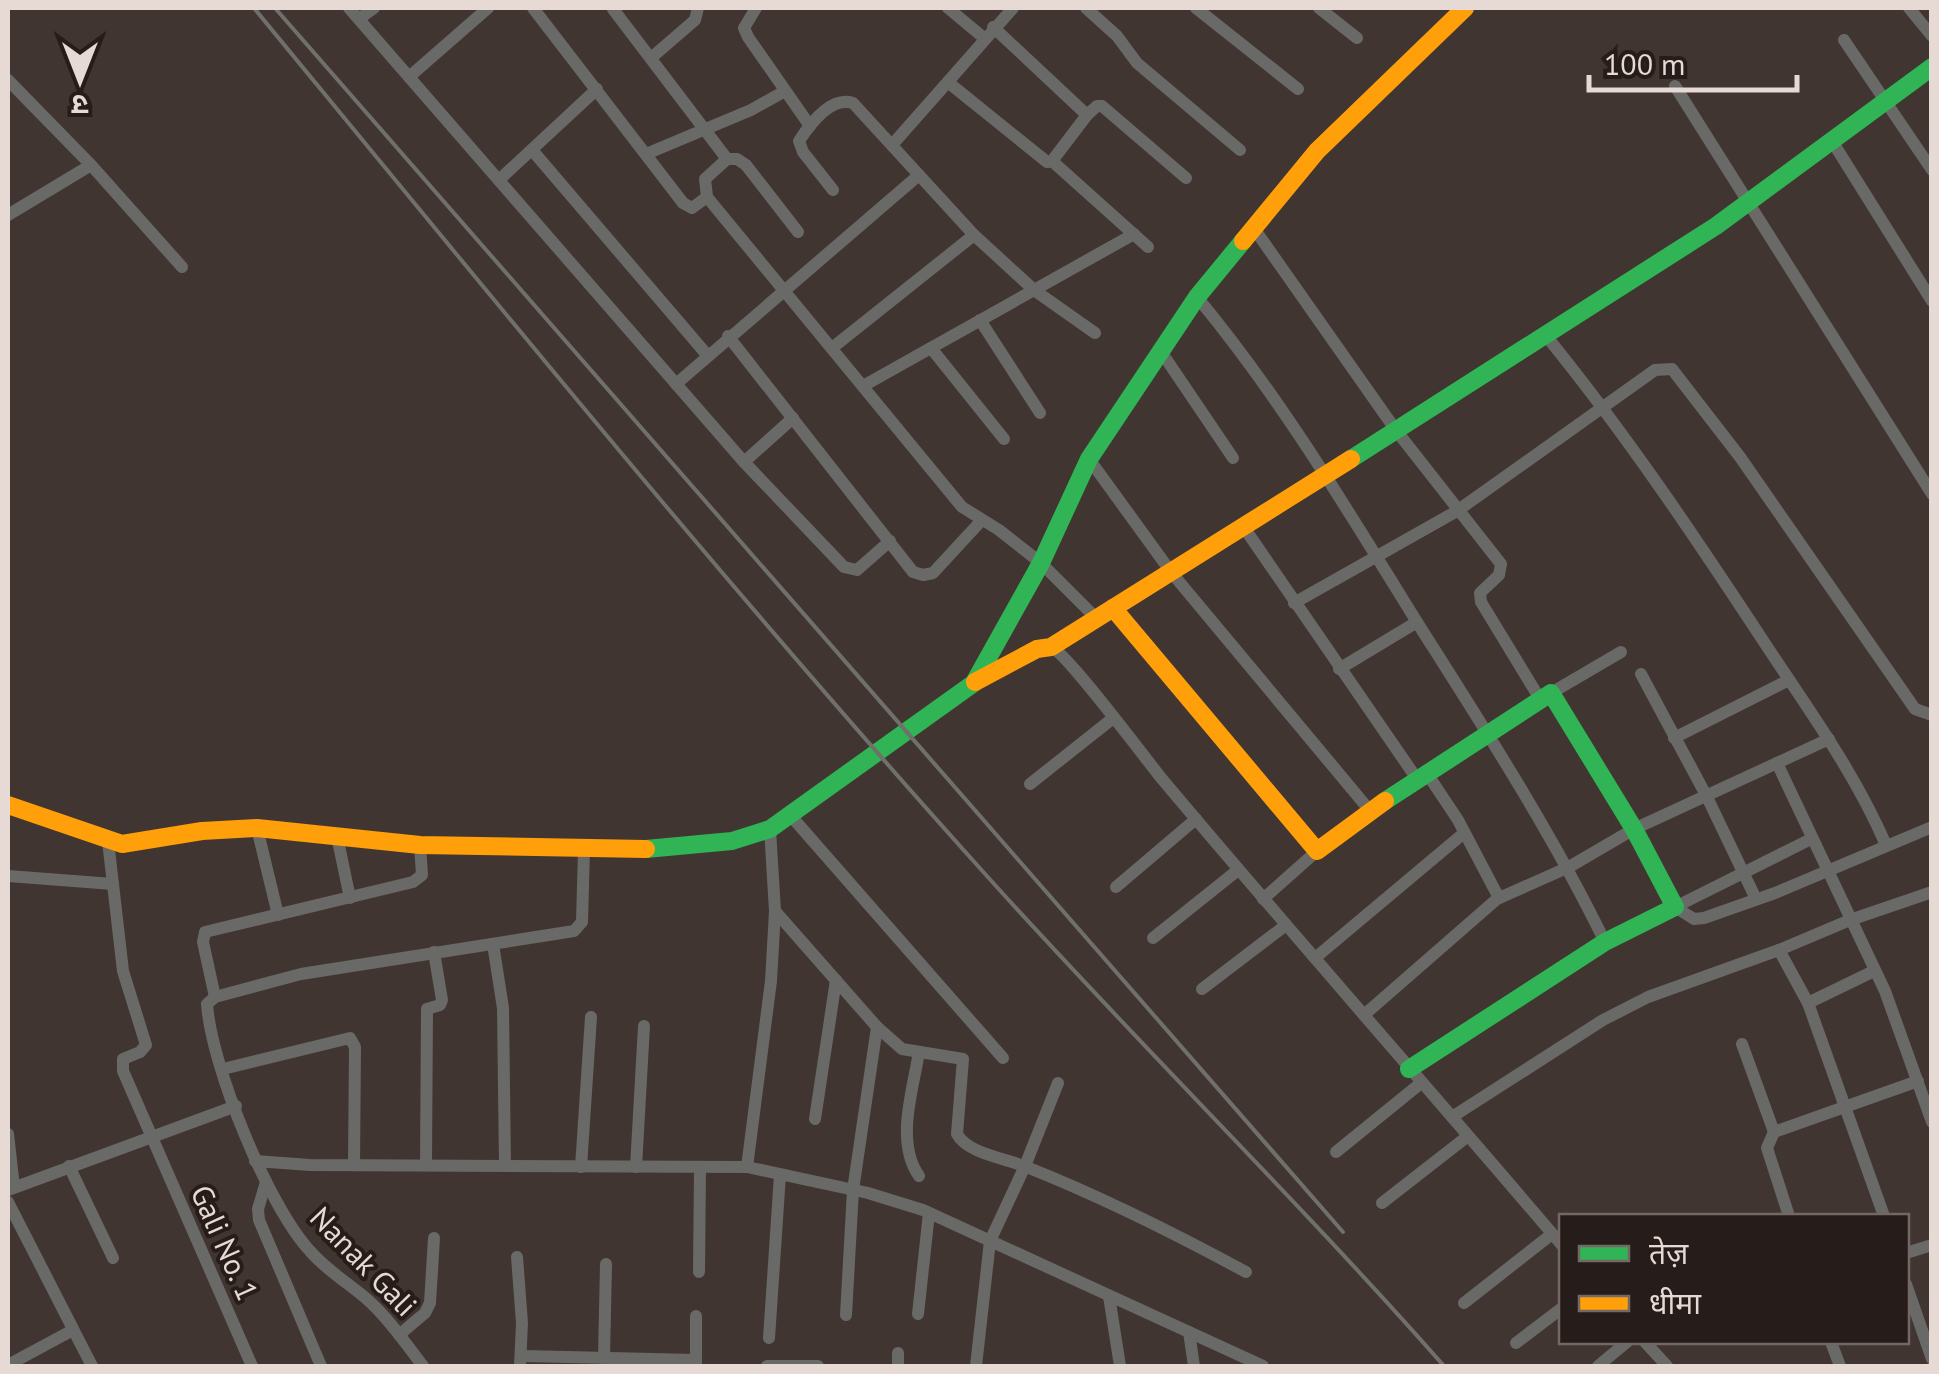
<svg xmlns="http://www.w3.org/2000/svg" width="1939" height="1374" font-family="'PT Sans','Noto Sans Devanagari',sans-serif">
	<rect width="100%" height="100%" fill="#403531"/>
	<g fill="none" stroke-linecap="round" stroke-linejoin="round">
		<g stroke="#696967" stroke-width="12">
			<path d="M 349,8 L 744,462 L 844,567 L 857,570 L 890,541"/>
			<path d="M 533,8 L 683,203 L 692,208 L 707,197 L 962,507 L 999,530 L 1041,563 L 1097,619"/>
			<path d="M 756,8 L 744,28 L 748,37 L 810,126"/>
			<path d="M 948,8 L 984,38"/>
			<path d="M 1086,8 L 1117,36 L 1137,63 L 1240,150"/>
			<path d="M 1196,8 L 1298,89"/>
			<path d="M 1319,8 L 1357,38"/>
			<path d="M 1909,8 L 1932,36"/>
			<path d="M 613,9 L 727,159"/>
			<path d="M 359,19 L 374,8"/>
			<path d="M 993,27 L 1087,115 L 1097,106 L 1102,106 L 1186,178"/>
			<path d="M 1844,40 L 1932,170"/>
			<path d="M 651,58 L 695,20 L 698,8"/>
			<path d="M 409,77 L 488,8"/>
			<path d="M 8,80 L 91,165 L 182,267"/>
			<path d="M 949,83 L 1047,162 L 1052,161 L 1087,115"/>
			<path d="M 1675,86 L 1932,494"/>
			<path d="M 1832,141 L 1932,301"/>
			<path d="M 892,145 L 1013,8"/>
			<path d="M 532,150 L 708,356"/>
			<path d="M 646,154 L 751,110 L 785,91"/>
			<path d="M 1052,161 L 1148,247"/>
			<path d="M 919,175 L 974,235 L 1034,290 L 1095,333"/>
			<path d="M 499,180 L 597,89"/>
			<path d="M 707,197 L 705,179 L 727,159 L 737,159 L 746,165 L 798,232"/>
			<path d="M 8,215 L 91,165"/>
			<path d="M 1253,227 L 1395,429 L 1501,564 L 1499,575 L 1480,593 L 1481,602 L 1540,699"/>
			<path d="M 1197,297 C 1280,397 1347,509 1415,619 C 1482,725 1550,829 1605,942"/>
			<path d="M 980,320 L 1040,413"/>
			<path d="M 728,336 L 913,572 L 923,575 L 933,573 L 981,521"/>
			<path d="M 1547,337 C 1626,434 1695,537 1764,642 C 1808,709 1854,771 1886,845"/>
			<path d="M 832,348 L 974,235"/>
			<path d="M 931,348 L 1004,439"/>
			<path d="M 1160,350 L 1233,458"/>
			<path d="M 676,384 L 919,175 L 853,103 C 831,96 810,124 799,141 L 803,152 L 833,190"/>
			<path d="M 863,386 L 1134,234"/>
			<path d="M 1089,459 L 1171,572 L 1371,812"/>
			<path d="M 744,462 L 793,418"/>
			<path d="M 1243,526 L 1417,779"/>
			<path d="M 1294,603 L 1457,511 L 1655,370 L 1672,369 L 1740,457 L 1915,709 L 1932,715"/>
			<path d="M 1051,647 C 1066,652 1145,758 1162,779 C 1294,936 1429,1089 1562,1245"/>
			<path d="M 1339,669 L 1417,622"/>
			<path d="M 1641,674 L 1707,797 L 1756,899"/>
			<path d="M 1551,693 L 1621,652"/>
			<path d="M 1674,738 L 1789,680"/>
			<path d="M 1777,763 L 1885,991 L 1932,1122"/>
			<path d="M 1426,772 L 1458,820 L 1499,898"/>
			<path d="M 1030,784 L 1112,719"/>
			<path d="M 791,816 L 1003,1058"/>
			<path d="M 257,828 L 278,915"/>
			<path d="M 337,836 L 350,898"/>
			<path d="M 1811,839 L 1675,907 L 1694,919 L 1704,918 L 1775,893 L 1932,827"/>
			<path d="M 108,841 L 123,971 L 146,1045 L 140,1052 L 123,1059 L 123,1071 L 252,1366"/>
			<path d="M 8,876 L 113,884"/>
			<path d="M 1116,887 L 1196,819"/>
			<path d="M 1263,899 L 1317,851"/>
			<path d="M 775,911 L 877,1027 L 902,1049 L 963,1059 L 957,1134 C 967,1153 1004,1158 1024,1166 C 1100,1196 1174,1233 1246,1272"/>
			<path d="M 1153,938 L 1238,870"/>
			<path d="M 493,944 L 503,1008 L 505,1166"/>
			<path d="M 1779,950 L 1808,1003 L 1884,1216"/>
			<path d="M 1315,958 L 1464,833"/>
			<path d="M 1202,989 L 1286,925"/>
			<path d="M 215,997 L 203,942 L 205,932 L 413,882 L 422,875 L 420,845"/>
			<path d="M 1808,1003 L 1874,971"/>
			<path d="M 1364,1015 L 1497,899 L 1569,867 L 1634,829 L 1829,739"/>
			<path d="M 1742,1044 L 1774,1132"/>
			<path d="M 223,1069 L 350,1038 L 355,1047 L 354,1165"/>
			<path d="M 1452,1117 L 1603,1020 L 1648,997 L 1779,950 L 1850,920 L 1932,892"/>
			<path d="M 815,1119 L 836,980"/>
			<path d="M 8,1134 L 14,1187"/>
			<path d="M 1336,1152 L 1421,1083"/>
			<path d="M 255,1161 L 310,1165 L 747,1167 L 868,1193 L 923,1210 L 1263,1366"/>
			<path d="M 426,1164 L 427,1009 L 440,1005 L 442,1000 L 434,952"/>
			<path d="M 69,1166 L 113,1258"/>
			<path d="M 581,1167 L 591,1017"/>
			<path d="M 636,1167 L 644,1026"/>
			<path d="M 747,1167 L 771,981 L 775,911 L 770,829"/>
			<path d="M 919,1176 C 895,1142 913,1090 919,1052"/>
			<path d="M 266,1182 L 258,1209 L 259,1220 L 321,1366"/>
			<path d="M 8,1190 L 236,1106"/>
			<path d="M 8,1202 L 92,1366"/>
			<path d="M 1382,1203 L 1468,1136"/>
			<path d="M 1789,1216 L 1767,1148 L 1774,1132 L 1918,1081"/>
			<path d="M 1906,1253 L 1932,1245"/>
			<path d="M 517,1257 L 522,1323 L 520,1366"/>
			<path d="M 699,1272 L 700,1168"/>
			<path d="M 1906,1284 L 1932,1359"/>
			<path d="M 1109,1296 L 1120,1366"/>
			<path d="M 1464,1303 L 1552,1234"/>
			<path d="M 918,1314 L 929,1213"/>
			<path d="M 846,1315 L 853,1190 L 877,1027"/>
			<path d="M 696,1316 L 696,1366"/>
			<path d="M 1189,1332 L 1194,1366"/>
			<path d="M 399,1335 L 425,1313 L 430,1303 L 434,1238"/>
			<path d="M 769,1338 L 780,1175"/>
			<path d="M 1645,1342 L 1667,1366"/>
			<path d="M 1831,1342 L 1840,1366"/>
			<path d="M 1516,1343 L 1562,1308"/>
			<path d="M 898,1353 L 898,1366"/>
			<path d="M 522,1356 L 696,1360"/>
			<path d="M 604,1358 L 606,1264"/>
			<path d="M 8,1365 L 73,1330"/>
			<path d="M 423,1366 C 406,1344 390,1320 369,1301 C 350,1284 327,1271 310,1251 C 268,1206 211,1065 207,1004 L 215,997 L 301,974 L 574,931 L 582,922 L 584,850"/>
			<path d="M 767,1366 L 818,1366"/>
			<path d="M 976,1366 L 990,1241 L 1025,1166 L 1058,1083"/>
			<path d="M 1598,1366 L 1627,1342"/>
		</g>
		<g stroke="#30b455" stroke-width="18">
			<path d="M 1351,459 L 1716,226 L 1932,67"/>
			<path d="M 1385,801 L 1551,693 L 1634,829 L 1675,907 L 1605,942 L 1409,1069"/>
			<path d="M 646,849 L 732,841 L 770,829 L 974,683 L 1041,563 L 1089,459 L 1197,297 L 1243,241"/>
		</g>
		<g stroke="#ff9f0a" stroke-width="18">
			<path d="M 1243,241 L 1317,151 L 1465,8"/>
			<path d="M 1113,608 L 1317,851 L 1385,801"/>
			<path d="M 975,682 L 1037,649 L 1051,647 L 1351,459"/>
			<path d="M 8,805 L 122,844 L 202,831 L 257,828 L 420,845 L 646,849"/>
		</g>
		<g stroke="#706f6c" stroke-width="4">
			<path d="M 254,8 C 494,300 733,594 986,875 C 1136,1042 1296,1198 1444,1366"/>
			<path d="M 275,8 L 1343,1232"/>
		</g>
	</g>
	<g text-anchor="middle" stroke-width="8" stroke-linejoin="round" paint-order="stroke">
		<g font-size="30" fill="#e7dad5" stroke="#261c19">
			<text transform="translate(224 1243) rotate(66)" y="10">Gali No. 1</text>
			<text transform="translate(363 1262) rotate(46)" y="10">Nanak Gali</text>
		</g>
	</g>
	<rect width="1939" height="1374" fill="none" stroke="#e7dad5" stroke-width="20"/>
	<rect x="1559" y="1214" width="350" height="130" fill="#261c19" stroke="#736864" stroke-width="2.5"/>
	<rect x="1579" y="1246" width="50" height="15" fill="#30b455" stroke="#736864" stroke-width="2.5"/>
	<text x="1649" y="1264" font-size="30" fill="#e7dad5">तेज़</text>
	<rect x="1579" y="1296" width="50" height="15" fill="#ff9f0a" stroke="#736864" stroke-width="2.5"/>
	<text x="1649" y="1314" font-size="30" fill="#e7dad5">धीमा</text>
	<g transform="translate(80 80) rotate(180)" stroke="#261c19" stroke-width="8" paint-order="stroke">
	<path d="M0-8L18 38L0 25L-18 38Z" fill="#e7dad5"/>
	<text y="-15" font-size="28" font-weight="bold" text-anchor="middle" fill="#e7dad5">उ</text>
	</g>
	<path d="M1589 75v15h208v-15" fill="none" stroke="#e7dad5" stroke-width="5"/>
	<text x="1604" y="75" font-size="30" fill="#e7dad5" stroke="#261c19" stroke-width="8" paint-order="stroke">100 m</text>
</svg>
